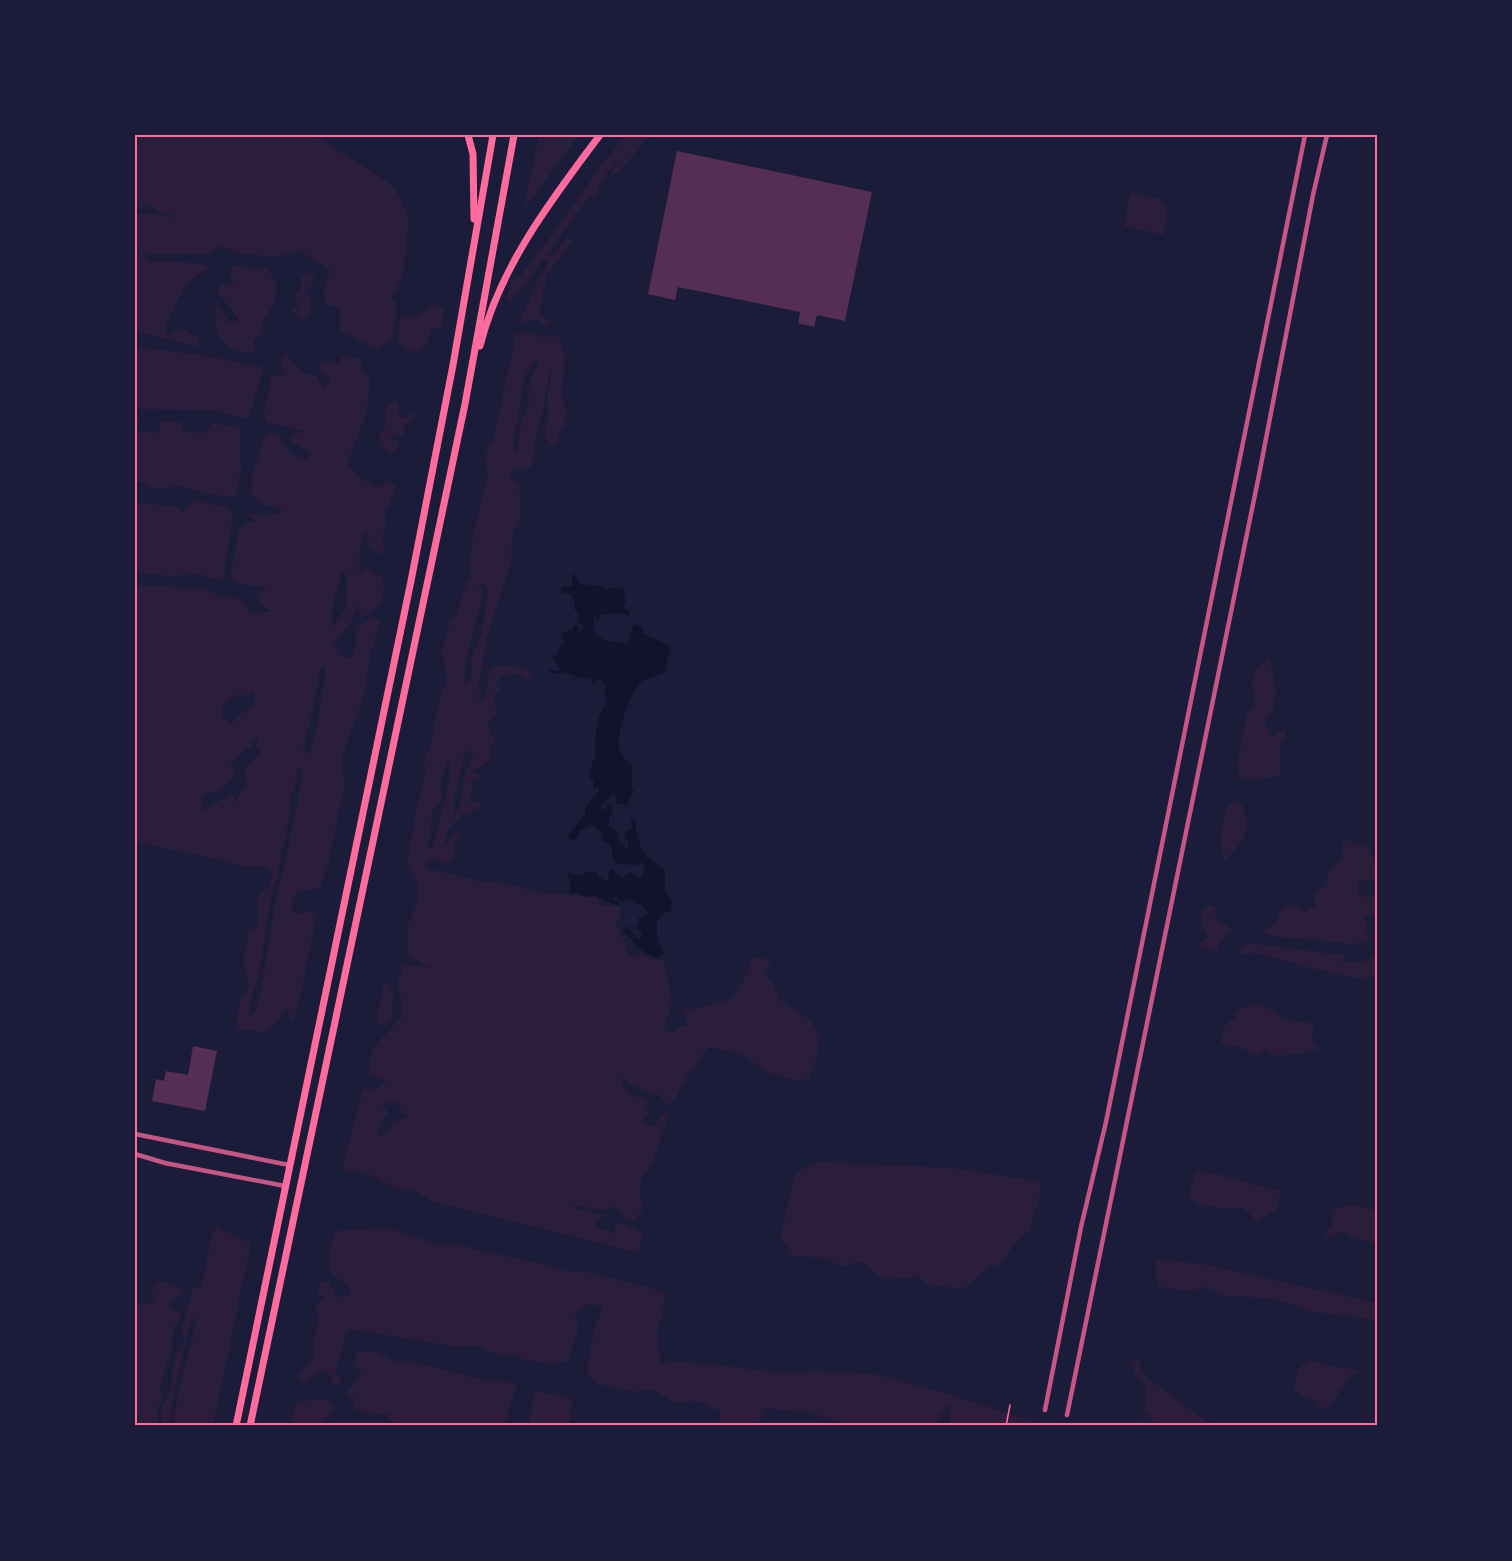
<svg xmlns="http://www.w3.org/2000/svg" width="1512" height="1561" font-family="Barlow,sans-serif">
	<rect width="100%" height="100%" fill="#1b1b3a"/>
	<g fill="#2a1e3b" fill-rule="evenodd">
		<path d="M 135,135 L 315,135 L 392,185 L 402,201 L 409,222 L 402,281 L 391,297 L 397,305 L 392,340 L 377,348 L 341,332 L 339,309 L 325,304 L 324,291 L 330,270 L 300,251 L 276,257 L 237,253 L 221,246 L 206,255 L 142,253 L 147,261 L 196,263 L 211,267 L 187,282 L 164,327 L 168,335 L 182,328 L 197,337 L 200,347 L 135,331 L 135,213 L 175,217 L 158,211 L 146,203 L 140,209 L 135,208 Z"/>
		<path d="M 539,135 L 579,135 L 525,208 L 526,197 Z"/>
		<path d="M 625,135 L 652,135 L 616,174 L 610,174 L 619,160 C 608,171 597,183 596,199 L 589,197 L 547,255 L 551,257 L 567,238 L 573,240 L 547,275 L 539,312 L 552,323 L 545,326 L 536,319 L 518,325 L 537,282 L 550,261 L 543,259 L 526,284 L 515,294 L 510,304 L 507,298 L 511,282 L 521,275 L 548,240 L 598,170 L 602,162 L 605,161 Z"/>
		<path d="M 1130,193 C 1167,200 1170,194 1164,235 L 1124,226 Z"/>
		<path d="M 232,266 L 267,269 L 276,281 L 275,303 L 262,322 L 262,332 L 253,341 L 255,353 C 248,352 237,353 232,349 C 215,339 214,321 216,303 L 229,322 L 239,321 L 231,308 L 218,294 L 221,283 L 234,285 L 230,275 Z"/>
		<path d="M 309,272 L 315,279 L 311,287 L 305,293 L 310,300 L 309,316 L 303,320 L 290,310 L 299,308 L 294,293 L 301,288 L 301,275 Z"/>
		<path d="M 434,304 L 443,308 L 443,320 L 441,328 L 430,330 L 428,342 L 421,350 L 407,352 L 397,340 L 401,317 C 414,319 425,311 434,304 Z"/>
		<path d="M 532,332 L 541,337 L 558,336 L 565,354 L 562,396 L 566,409 L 564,426 L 559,434 L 559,443 L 552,446 L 545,436 L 548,413 L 547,402 L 552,365 L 546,388 L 543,410 L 537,432 L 532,466 L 521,470 L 513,468 L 510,475 L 519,485 L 521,516 L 513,532 L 511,553 L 512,559 L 488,635 L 479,682 L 480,705 L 486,696 L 489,669 C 499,664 520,667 531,670 L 533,677 L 526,680 L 518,674 L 501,676 L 496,682 L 501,689 L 495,694 L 494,700 L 497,712 L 488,724 L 490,733 L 495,739 L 490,750 L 491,760 L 471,772 L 478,773 L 479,778 L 472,780 L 470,783 L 474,789 L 468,802 L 479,802 L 481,804 L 478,809 C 462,813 444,827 445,845 L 454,833 L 459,832 L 462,835 L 454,844 L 453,859 L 448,864 L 440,862 L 436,858 L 426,862 L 425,868 L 480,881 L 511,884 L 544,894 L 561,894 L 597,898 L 602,906 L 620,906 L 621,913 L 616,925 L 625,942 L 629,955 L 635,957 L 642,953 L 649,959 L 664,960 L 672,1003 L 664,1029 L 673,1033 L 679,1027 L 689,1026 L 681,1009 L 695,1009 L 734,998 L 749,969 L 750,957 L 767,959 L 771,964 L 763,971 L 773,984 L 780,1000 L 810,1020 L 820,1036 L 817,1058 L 809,1078 L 799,1082 L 765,1071 L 748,1058 L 729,1050 L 708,1048 L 688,1075 L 672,1104 L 666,1104 L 660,1096 L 630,1084 L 622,1076 L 622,1085 L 633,1098 L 640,1095 L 650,1103 L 643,1110 L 652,1108 L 643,1120 L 647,1127 L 655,1125 L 663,1114 L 670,1113 L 652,1164 L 641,1179 L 640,1194 L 644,1207 L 636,1219 L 627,1219 L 615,1206 L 604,1211 L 574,1205 L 575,1209 L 608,1215 L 598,1219 L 595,1224 L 600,1229 L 614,1233 L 616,1223 L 625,1224 L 644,1234 L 638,1253 L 433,1202 L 417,1192 L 393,1187 L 365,1173 L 344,1171 L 343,1164 L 363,1089 L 377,1089 L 386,1081 L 368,1074 L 373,1047 L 401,1018 L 402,1004 L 397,984 L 403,965 L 430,968 L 409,956 L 407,950 L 408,923 L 417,904 L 418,886 L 407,865 L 416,810 L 426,770 L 423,762 L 430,747 L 440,698 L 447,680 L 442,652 L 450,620 L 457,615 L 463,590 L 471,577 C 466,550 482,501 488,472 C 484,459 485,452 493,441 L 516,334 ZM 535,360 L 539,362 L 532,376 L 528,390 L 529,403 L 521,424 L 516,455 L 513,449 L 514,433 L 519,414 L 524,378 ZM 485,584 L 488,593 L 481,635 L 471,657 L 472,675 L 465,687 C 462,658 479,622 483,591 L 477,586 ZM 472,749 L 473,754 L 464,778 L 460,807 L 454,814 L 454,799 L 464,755 ZM 448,757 L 450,779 L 432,850 L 428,845 L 433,810 L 443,799 L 440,785 ZM 396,1102 L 401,1111 L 409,1117 L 392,1123 L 384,1137 L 378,1133 L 381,1123 L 388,1112 L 382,1104 Z"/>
		<path d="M 137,347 L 201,355 L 263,367 L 249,419 L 209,410 L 135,409 L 135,348 Z"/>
		<path d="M 286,353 C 293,364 303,377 316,375 L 323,388 L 328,385 L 331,377 L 321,372 L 319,362 L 327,360 L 338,364 L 343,355 L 362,360 L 360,370 L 369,376 C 373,406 356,438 347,466 L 367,482 L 378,488 L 390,481 L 396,487 L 390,502 L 384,513 L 387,521 L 382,537 L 385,546 L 381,555 L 371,550 L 366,529 C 359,544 359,559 360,576 L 365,568 L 383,577 C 386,598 380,609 361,617 L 356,605 C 354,622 346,630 334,641 L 341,656 L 350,659 L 356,646 L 356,626 L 375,617 L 380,622 L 371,652 L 364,697 L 343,754 L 342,768 L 345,784 L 327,870 L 320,888 L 299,891 L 292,900 L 292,910 L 300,914 L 309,911 L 317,915 L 295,1021 L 290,1019 L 287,1008 L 274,1026 L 262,1033 L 249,1030 L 236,1030 C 237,1014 237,999 249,987 C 246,976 242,963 245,952 C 246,943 249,942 248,932 L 257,929 L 259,912 L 256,898 L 269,886 L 272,873 L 269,869 L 257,866 L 245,867 L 226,861 L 135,842 L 135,585 L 207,589 L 220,597 L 232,597 L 242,601 L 249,612 L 272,612 L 262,605 L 257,596 L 266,588 L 238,583 L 230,578 L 238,532 L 242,525 L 256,521 L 246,513 L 264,516 L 285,511 L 265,505 L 251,495 L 252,476 L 263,438 L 272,433 L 280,436 C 286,451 291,456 307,459 L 311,454 L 290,440 L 292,435 L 304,431 L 266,422 L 264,413 L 271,377 L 286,374 L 280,359 ZM 342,572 L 347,576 L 347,606 L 332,629 L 333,603 ZM 326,667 L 319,716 L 310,754 L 303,748 L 314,706 L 320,668 ZM 253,692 L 255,704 L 241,713 L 231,724 L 223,718 L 222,705 L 236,695 L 243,696 ZM 260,735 L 255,748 L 262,750 L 245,768 L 244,778 L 248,785 L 240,793 L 237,803 L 232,794 C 220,798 213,808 201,810 L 204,794 C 224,790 230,787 236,767 L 229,766 L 242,752 L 251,747 L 252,739 ZM 298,768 L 302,770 L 301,784 L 283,874 L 278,886 L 263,981 L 256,1008 L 249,1018 L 251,998 L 258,978 L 269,908 L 279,870 L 281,851 L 286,837 L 291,805 L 290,795 L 294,790 Z"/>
		<path d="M 398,401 L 399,418 L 406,417 L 417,409 L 412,421 L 404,426 L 404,437 L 398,434 L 389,438 L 399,442 L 395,451 L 389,452 L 381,446 L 379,436 L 387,422 L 384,416 L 388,403 Z"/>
		<path d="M 135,418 L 140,418 L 136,431 L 158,433 L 161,421 L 180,422 L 185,432 L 205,433 L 212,423 L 240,428 L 241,469 L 236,497 L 212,495 L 178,486 L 158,490 L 141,482 L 135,482 Z"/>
		<path d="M 192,500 L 229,508 L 233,514 L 223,580 L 187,572 L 179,577 L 135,573 L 135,503 L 174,506 L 184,513 Z"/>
		<path d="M 1270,658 L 1276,689 L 1274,707 L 1265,721 L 1271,737 L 1284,730 L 1286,736 L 1280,746 L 1281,775 L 1260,780 L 1240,779 L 1237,765 L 1247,712 L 1256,707 C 1251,686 1248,669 1270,658 Z"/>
		<path d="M 1233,801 L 1242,805 C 1253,830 1243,843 1224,861 C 1218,846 1220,812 1233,801 Z"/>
		<path d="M 1344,839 L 1369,848 L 1375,863 L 1376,880 L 1359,881 L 1357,891 L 1362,897 L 1377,896 L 1377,914 L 1364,917 L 1369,939 L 1354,945 L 1337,942 L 1279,937 L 1259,932 L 1274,925 L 1282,908 L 1292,904 L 1306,912 L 1315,906 L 1315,892 L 1327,885 L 1328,873 L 1344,856 L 1341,851 Z"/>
		<path d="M 1206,905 L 1215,906 L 1215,915 L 1218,922 L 1224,924 L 1231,929 L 1224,939 L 1219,941 L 1218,952 L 1208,948 L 1198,949 L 1200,942 L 1209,937 C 1201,925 1199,918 1206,905 Z"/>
		<path d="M 1250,943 L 1348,956 L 1340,961 C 1353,965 1362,963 1374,956 L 1377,957 L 1377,975 L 1364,980 C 1355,977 1348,976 1339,975 C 1328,974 1326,968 1314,969 L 1258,953 L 1241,954 L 1238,950 Z"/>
		<path d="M 386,980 L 394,992 L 392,1004 L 393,1016 L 386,1025 L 377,1023 L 382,989 Z"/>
		<path d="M 1254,1002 L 1271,1010 L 1285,1019 L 1310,1023 L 1314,1029 L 1312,1042 L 1320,1048 C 1305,1056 1292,1052 1277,1057 L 1265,1049 L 1259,1056 L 1241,1048 L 1221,1043 L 1224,1026 L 1236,1017 L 1235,1012 Z"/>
		<path d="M 818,1162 L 955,1168 L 1042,1182 L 1039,1199 L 1029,1231 L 1015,1243 L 1006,1257 L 996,1267 L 988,1265 L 979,1276 L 963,1289 L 925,1284 L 918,1276 C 897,1280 880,1284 867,1264 L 855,1262 L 844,1267 L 822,1257 L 804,1257 L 786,1255 L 791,1249 L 780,1239 L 793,1179 L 800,1170 Z"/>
		<path d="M 1195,1171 C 1227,1173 1250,1186 1281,1191 L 1276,1210 L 1257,1221 L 1243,1208 C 1223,1209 1206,1209 1188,1198 Z"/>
		<path d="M 1348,1205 L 1377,1210 L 1377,1244 L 1356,1239 L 1340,1231 L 1333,1236 L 1323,1237 L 1331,1226 L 1332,1210 Z"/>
		<path d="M 216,1227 L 251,1243 L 213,1426 L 173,1426 L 178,1393 L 196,1325 L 192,1317 C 184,1353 174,1389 168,1426 L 162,1426 L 161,1409 L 171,1390 L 172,1371 L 176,1355 L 184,1340 L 182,1326 L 193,1288 L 201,1288 L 212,1235 Z"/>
		<path d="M 388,1228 L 437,1244 L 461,1244 L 477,1250 L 545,1264 L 569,1272 L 585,1272 L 648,1287 L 666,1294 C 664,1307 661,1318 658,1329 C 657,1334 660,1358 661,1364 L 676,1362 L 718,1365 L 782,1373 L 815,1371 L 874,1374 L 949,1394 L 1046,1426 L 942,1426 L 950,1421 L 949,1407 L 945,1406 L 934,1426 L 850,1426 L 813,1413 L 765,1408 L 758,1423 L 748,1426 L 721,1425 L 720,1411 L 699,1401 L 673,1402 L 652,1389 L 634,1392 L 598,1384 L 587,1374 C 589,1350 593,1330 603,1308 L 592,1304 L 581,1307 L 575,1317 L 579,1327 L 568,1361 L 553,1364 L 525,1360 L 513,1355 L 503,1358 L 476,1345 L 458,1347 L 350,1329 C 342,1340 341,1357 336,1372 L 342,1382 L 334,1386 L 329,1373 L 320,1370 L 303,1384 L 297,1375 L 309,1366 L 315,1353 L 312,1350 L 318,1318 L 316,1304 L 325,1299 L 316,1292 L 321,1282 L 329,1282 L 336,1297 L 347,1296 L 351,1289 L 329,1272 L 329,1251 L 335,1231 Z"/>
		<path d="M 1157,1259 L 1208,1265 L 1377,1303 L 1377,1320 L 1307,1311 L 1294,1305 L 1265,1298 L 1224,1296 L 1204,1287 L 1190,1291 L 1159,1287 L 1156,1274 Z"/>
		<path d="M 156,1282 C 169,1282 176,1284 184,1294 L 172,1300 L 169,1306 L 181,1314 L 173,1331 L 172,1346 L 160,1390 L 165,1396 L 157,1409 L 157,1426 L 135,1426 L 135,1305 L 157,1302 L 151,1292 Z"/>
		<path d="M 356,1352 L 377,1352 L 399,1363 L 419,1363 L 486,1381 L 502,1381 L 517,1385 L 503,1426 L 394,1426 L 393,1421 L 387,1418 L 393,1411 L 374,1416 L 353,1408 L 355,1400 L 345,1395 L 362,1373 L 354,1364 Z"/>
		<path d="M 1139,1360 L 1140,1367 L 1149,1379 L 1212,1426 L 1157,1426 L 1145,1411 L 1147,1384 L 1134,1374 L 1131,1361 Z"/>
		<path d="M 1309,1360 L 1334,1367 L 1360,1370 L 1346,1381 L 1333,1403 L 1320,1411 L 1314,1400 L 1307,1399 L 1293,1388 L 1298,1369 Z"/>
		<path d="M 534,1390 L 573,1399 L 569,1426 L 527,1426 L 531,1414 Z"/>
		<path d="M 312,1399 L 329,1400 L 335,1407 L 323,1424 L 324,1426 L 289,1426 L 295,1405 Z"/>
	</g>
	<path fill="#12122b" d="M 573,572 L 580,584 L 600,586 L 605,589 L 623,587 L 626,602 L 623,606 L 630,613 L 629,616 C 619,611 613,615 601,614 L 598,621 L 594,617 L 594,631 L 605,641 L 628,643 L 633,626 L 637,624 L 642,627 L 643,633 L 670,646 L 665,673 C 658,676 650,676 643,681 C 631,689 614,738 620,751 C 623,756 627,762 632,765 C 634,775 628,784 634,792 L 629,799 L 629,804 L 625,806 L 623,804 L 614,803 L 618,800 L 613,792 L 600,808 L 603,811 L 607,806 L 606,803 L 611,803 L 613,807 L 610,809 L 613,813 L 610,816 L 608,827 L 616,830 L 619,840 L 626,848 L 628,847 L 628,840 L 624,838 L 627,830 L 631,829 L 632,826 L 630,820 L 633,818 L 636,822 C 635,844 646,859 665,870 L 665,891 L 672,901 L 671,911 C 648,916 658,939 663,954 L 657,958 C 648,953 635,950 632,939 L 623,933 L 626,925 L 637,939 L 641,939 L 642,934 L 636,927 L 639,922 L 638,918 L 646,916 L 648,913 L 642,905 L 636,904 L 629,899 L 625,901 L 619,901 L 616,896 L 613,900 L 619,902 L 619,906 C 616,904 612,904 609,902 C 599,899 600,893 585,897 L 577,892 L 570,895 L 570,880 L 566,873 L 581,876 L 585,874 L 587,871 L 593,873 L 597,871 L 597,875 L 606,881 L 609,880 L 608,873 L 613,869 L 615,873 L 622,877 L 632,872 L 634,876 L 640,878 L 645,872 L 643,863 L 641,862 L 637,866 L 631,864 L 623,865 L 613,862 L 612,848 L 608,843 L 603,842 L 601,832 L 593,824 L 580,831 L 577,839 L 571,840 L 568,838 L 568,835 L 585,815 L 586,806 L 599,791 L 598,788 L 594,789 L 593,787 L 594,782 L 589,776 L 593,760 L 596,757 C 595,737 595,721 606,703 C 602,694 610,684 599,679 L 594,684 L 590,678 L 581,678 L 563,672 L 556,674 L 546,670 L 559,671 L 561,669 L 552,658 L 557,654 L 558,649 L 565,643 L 561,633 L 572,630 L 576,624 L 580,633 L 584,627 L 579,622 L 578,612 L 574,609 L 575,603 L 571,594 L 561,592 L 561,588 L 572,586 Z"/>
	<g fill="#542f53">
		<path d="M 677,151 L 872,192 L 845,321 L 817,315 L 814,327 L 798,323 L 800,312 L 678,287 L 675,300 L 648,294 Z"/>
		<path d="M 193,1046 L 217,1051 L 205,1111 L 152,1101 L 156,1079 L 164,1081 L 166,1071 L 188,1075 Z"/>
	</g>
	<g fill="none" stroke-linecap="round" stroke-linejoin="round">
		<path stroke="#ff6b9d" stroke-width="1.5" d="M 1006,1426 L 1010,1405"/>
		<g stroke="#c65784" stroke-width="4.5">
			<path d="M 135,1134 L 289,1165"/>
			<path d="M 135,1154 L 165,1163 L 285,1186"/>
			<path d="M 1045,1410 L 1081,1227 L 1106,1122 L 1305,135"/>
			<path d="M 1067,1415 L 1259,475 L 1313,195 L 1327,135"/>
		</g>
		<g stroke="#ff6b9d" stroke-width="7">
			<path d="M 468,135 L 473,154 L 474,219"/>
			<path d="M 480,346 C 500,266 552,199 600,135"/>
			<path d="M 236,1426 L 411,581 L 453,365 L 493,135"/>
			<path d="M 250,1426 L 465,404 L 514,135"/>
		</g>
	</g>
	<rect width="1512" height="1561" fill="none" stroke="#1b1b3a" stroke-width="273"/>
	<rect x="136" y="136" width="1240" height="1288" fill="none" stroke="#ff6b9d" stroke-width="2"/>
</svg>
